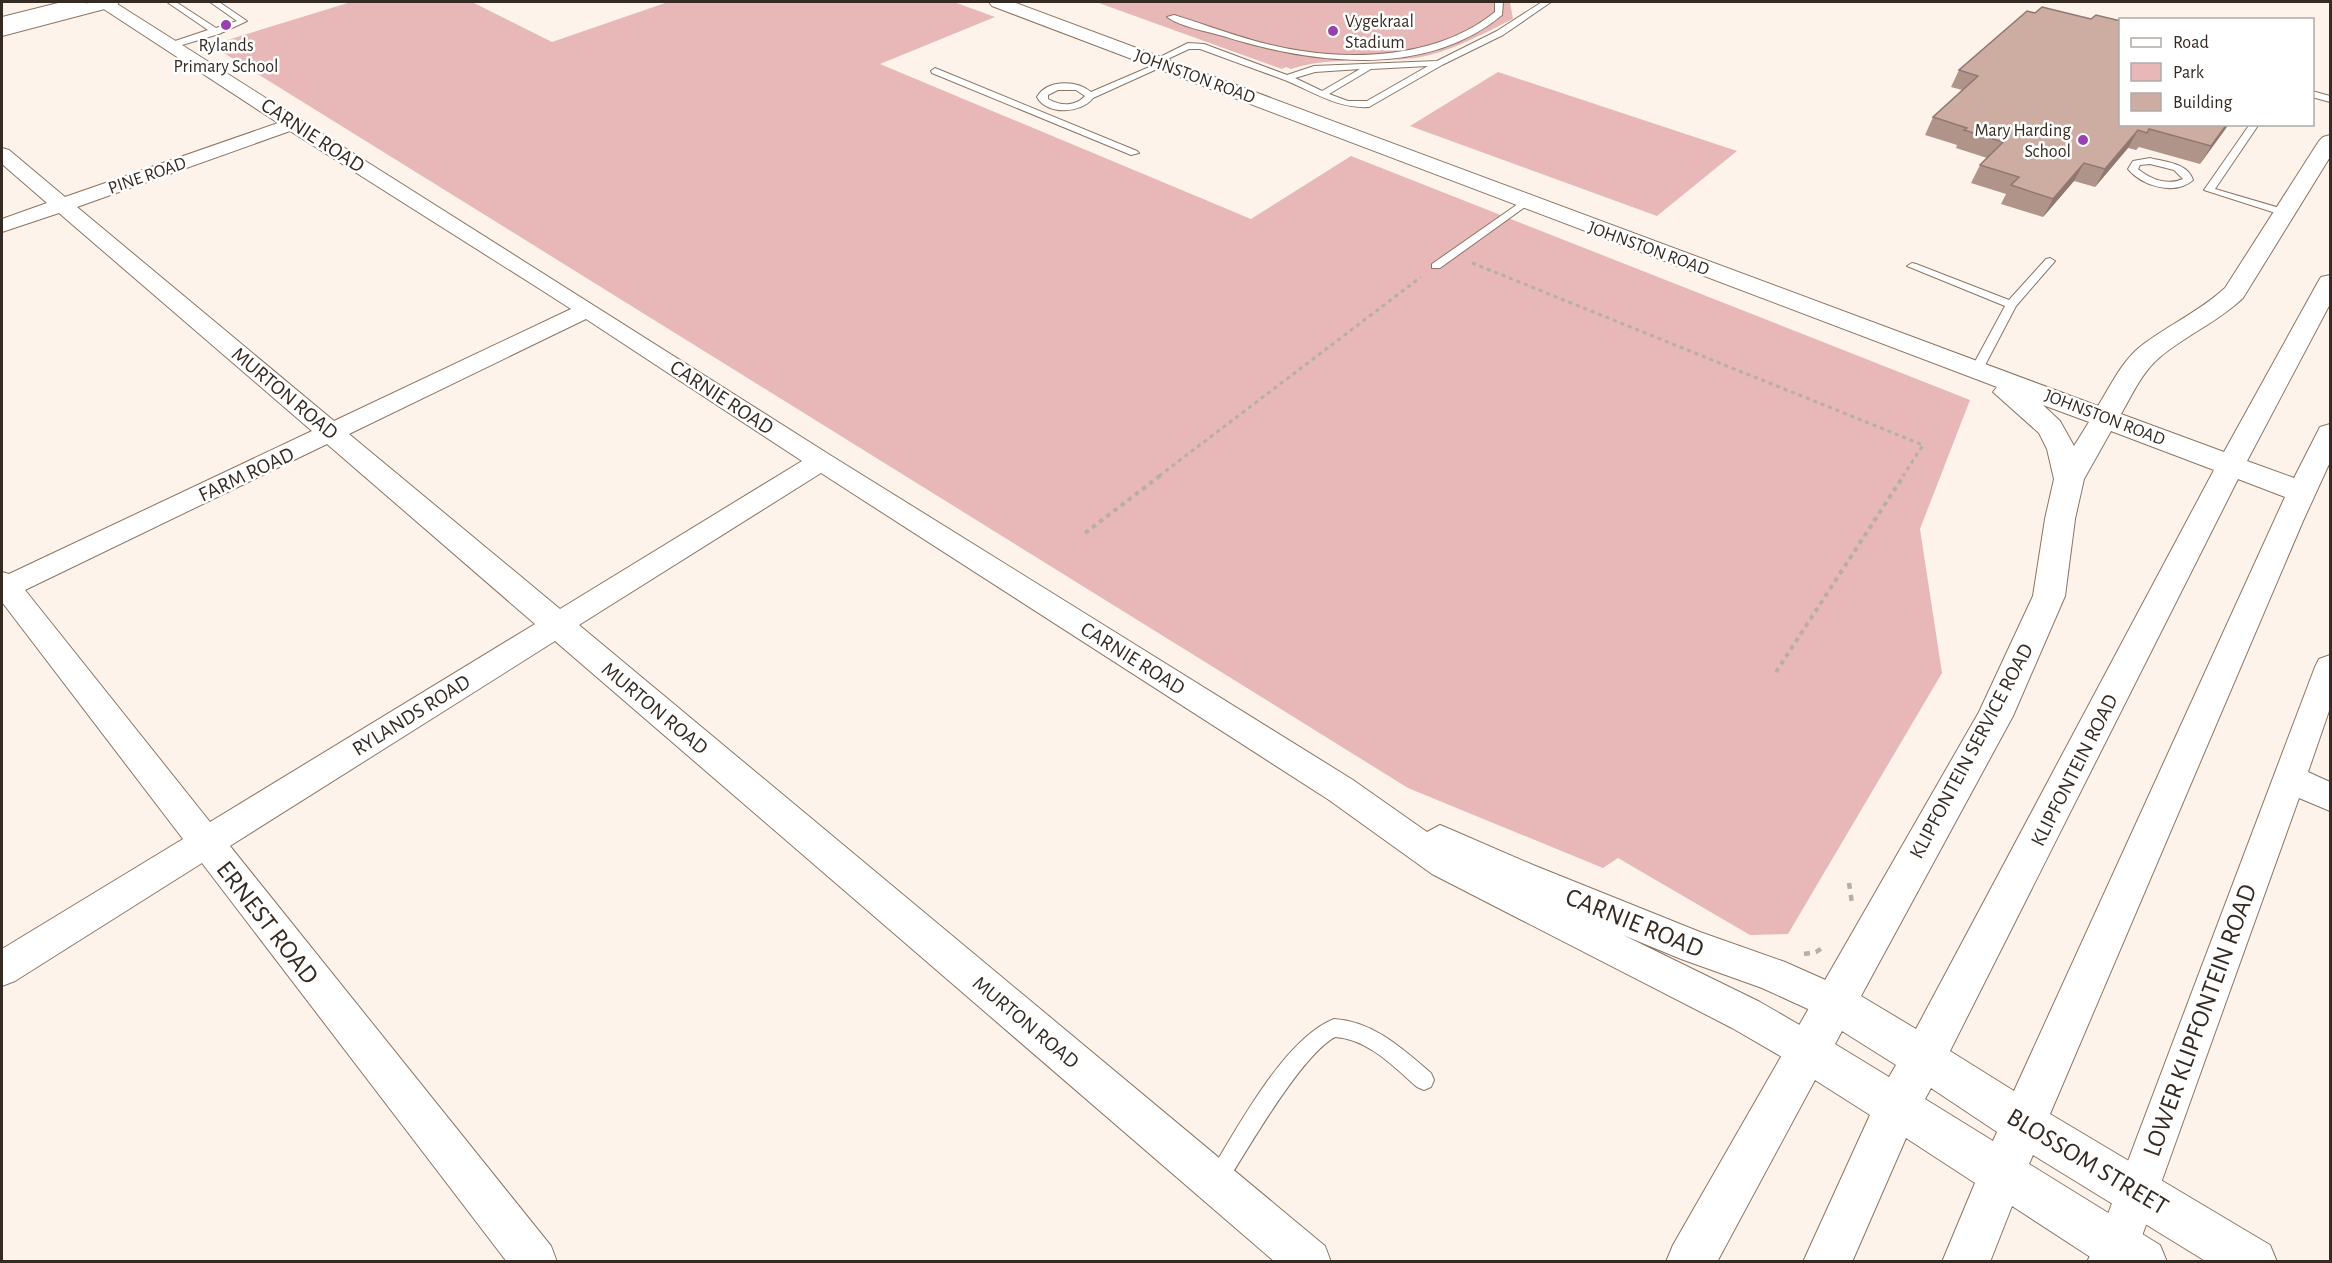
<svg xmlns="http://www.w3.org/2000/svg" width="2332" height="1263" font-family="'Alegreya Sans',sans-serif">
	<rect width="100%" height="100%" fill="#fef3eb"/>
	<g fill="#e7b8b7">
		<path d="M 351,2 L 472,2 L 552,42 L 668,2 L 954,2 L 995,17 L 880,64 L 1251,219 L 1351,156 L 1970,400 L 1920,529 L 1942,673 L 1788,934 L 1750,935 L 1618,858 L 1603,868 L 1408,788 L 211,45 Z"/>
		<path d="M 1096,2 L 1510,2 L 1513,19 C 1482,34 1449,53 1415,58 C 1374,63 1331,56 1291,69 L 1286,67 L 1282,69 Z"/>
		<path d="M 1498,72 L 1737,151 L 1657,216 L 1410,126 Z"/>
	</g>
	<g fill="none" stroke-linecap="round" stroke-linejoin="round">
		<defs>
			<g id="lane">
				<path d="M 167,2 L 176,2 L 216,28 L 237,21 L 210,2 L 219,2 L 247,21 L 219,34 L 172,48 L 169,47 L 169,43 L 208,30 Z"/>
				<path d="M 1495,2 L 1503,2 L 1502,15 C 1425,79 1311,64 1223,36 C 1206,31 1181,27 1167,17 L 1174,15 C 1216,28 1258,45 1302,51 C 1366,61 1444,54 1495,12 Z"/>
				<path d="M 1542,2 L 1551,2 L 1503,35 L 1442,65 L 1369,107 C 1336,109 1311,90 1282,79 C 1255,69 1227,59 1200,49 L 1189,49 L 1159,63 L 1152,61 L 1188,43 L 1204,44 L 1287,75 L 1314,66 L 1437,61 L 1497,31 ZM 1428,66 L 1367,101 L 1348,101 L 1329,94 L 1371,69 ZM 1360,69 L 1322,91 L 1295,78 L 1315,72 Z"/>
				<path d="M 1161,62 L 1168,64 L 1093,98 C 1082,113 1047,116 1037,97 C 1047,79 1077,80 1091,92 ZM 1058,90 L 1076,90 L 1085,96 C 1075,107 1060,106 1048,99 L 1048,95 Z"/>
				<path d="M 935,68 L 1137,151 L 1139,153 L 1131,155 L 932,73 L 931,71 Z"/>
				<path d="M 2312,91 L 2330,96 L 2330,102 L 2312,97 Z"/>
				<path d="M 2250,124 L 2259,124 L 2215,189 L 2290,211 L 2290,215 L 2282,215 L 2204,190 Z"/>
				<path d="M 2150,158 C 2165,162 2188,163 2193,180 C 2175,196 2142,186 2128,169 L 2133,161 ZM 2150,164 L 2174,170 L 2183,179 C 2167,186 2150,179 2138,169 L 2140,165 Z"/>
				<path d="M 1525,199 L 1529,200 L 1529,204 L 1440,268 L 1432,268 L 1432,264 Z"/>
				<path d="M 2050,258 L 2055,261 L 2016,306 L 1983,369 L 1977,373 L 1971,369 L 2005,306 L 1907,266 L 1912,263 L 1916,264 L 2009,300 L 2046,259 Z"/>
				<path d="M 1334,1019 C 1373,1021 1403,1049 1431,1073 L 1434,1080 L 1431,1087 L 1424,1090 L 1417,1087 C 1394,1067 1368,1039 1335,1037 C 1301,1055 1246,1152 1224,1187 L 1217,1191 L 1210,1187 L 1206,1180 L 1210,1173 C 1237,1128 1285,1038 1334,1019 Z"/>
			</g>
			<g id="street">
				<path d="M 62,2 L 87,2 L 85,5 L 2,27 L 2,17 Z"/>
				<path d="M 98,2 L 114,2 L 830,455 L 1353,780 L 1427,832 L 1440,825 L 1452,830 L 1533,865 L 1700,932 L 1785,962 L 1848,990 L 1853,1003 L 1848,1016 L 1834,1021 L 1762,988 L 1681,959 L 1623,935 L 1760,1002 L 1822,1038 L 1828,1051 L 1822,1064 L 1808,1070 L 1794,1064 L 1732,1028 L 1432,874 L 1329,800 L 821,473 L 579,625 L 1325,1246 L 1331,1262 L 1275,1262 L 555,641 L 230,846 L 551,1246 L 557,1262 L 507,1262 L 202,863 L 15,981 L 2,986 L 2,949 L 183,839 L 2,602 L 2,572 L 9,574 L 312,431 L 59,213 L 2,232 L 2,219 L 47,203 L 2,164 L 2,148 L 9,150 L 65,197 L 278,123 L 99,6 ZM 290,131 L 543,291 L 571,309 L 334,421 L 77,207 ZM 586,319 L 802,461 L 560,609 L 349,434 ZM 327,444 L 535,624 L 210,822 L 25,590 Z"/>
				<path d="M 2330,655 L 2330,708 L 2308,772 L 2330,782 L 2330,811 L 2299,798 L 2133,1261 L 2087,1262 L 2100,1235 L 2315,667 L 2319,659 Z"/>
			</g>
			<g id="secondary">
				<path d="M 92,2 L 119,2 L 116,6 L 2,36 L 2,25 Z"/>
				<path d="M 989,2 L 1013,2 L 2098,406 C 2111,385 2122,361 2141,346 C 2168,325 2199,312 2225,288 L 2319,141 L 2323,137 L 2330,135 L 2330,157 L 2243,298 C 2218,322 2186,335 2160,357 C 2142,372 2132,395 2121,414 L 2224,452 L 2318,282 L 2321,277 L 2330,275 L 2330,304 L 2247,461 L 2294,478 L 2320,427 L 2330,424 L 2330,462 L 2303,521 L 2050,1114 L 2270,1245 L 2277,1262 L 2207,1262 L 2033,1155 L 2029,1164 L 2160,1245 L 2167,1262 L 2098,1262 L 2012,1206 L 1990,1262 L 1942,1262 L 1975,1183 L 1906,1138 L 1852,1262 L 1803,1262 L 1870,1115 L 1815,1080 L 1717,1262 L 1666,1262 L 1673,1245 L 1979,712 L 2033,596 L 2045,519 L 2054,479 L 2047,449 L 2039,433 L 1993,392 L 1997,387 L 992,6 ZM 2043,405 L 2089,422 L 2074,446 L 2060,421 ZM 2111,431 L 2214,470 L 1916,1029 L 1861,996 L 2013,716 L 2065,596 L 2075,519 L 2084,479 ZM 2238,479 L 2285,497 L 2014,1091 L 1950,1051 ZM 1842,1031 L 1896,1065 L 1889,1077 L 1835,1044 ZM 1931,1088 L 1997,1132 L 1993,1141 L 1925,1099 Z"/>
			</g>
		</defs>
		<use href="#lane" stroke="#8d7562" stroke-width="2"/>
		<use href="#street" stroke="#8d7562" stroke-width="2"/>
		<use href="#secondary" stroke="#8d7562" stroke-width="2"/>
		<g stroke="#b9aea6" stroke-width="3" stroke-dasharray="4 4" stroke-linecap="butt">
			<path d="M 1472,263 L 1923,445 L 1903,476"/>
			<path d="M 1159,476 L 1421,277"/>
		</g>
		<g stroke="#b9aea6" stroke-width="4" stroke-dasharray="4.5 4.5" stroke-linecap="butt">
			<path d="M 1085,533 L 1161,475"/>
			<path d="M 1776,672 L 1904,475"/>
		</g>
		<g stroke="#b9aea6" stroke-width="4.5" stroke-dasharray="6 6" stroke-linecap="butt">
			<path d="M 1849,883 L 1852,903"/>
			<path d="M 1804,954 L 1816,952 L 1825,946"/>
		</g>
		<use href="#lane" fill="#fff" fill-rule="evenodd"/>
		<use href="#street" fill="#fff" fill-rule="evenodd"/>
		<use href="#secondary" fill="#fff" fill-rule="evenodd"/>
	</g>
	<path fill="#b0948a" d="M 2027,11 L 2121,124 L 2229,124 L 2200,164 L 2139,147 L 2136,150 L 2128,148 L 2095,187 L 2074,181 L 2043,217 L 2001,204 L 2006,194 L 1971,183 L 1980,165 L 1987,158 L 1956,148 L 1957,145 L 1925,135 L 1933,117 L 1962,90 L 1951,87 L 1959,70 Z"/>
	<g fill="#907871">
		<path d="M 2227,124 L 2229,124 L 2200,164 L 2211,146 Z"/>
		<path d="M 2138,130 L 2128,148 L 2095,187 L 2105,169 Z"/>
		<path d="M 2084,163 L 2074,181 L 2043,217 L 2053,199 Z"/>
	</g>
	<path fill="#cdaca1" stroke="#907871" stroke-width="1.5" d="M 2042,7 L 2091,19 L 2096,15 L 2121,21 L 2121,124 L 2227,124 L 2211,146 L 2149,129 L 2147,133 L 2138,130 L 2105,169 L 2084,163 L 2053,199 L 2011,185 L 2019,177 L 1980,165 L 2003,142 L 1964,130 L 1967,128 L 1933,117 L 1978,76 L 1959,70 L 2027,11 L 2035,13 Z"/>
	<g fill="#9840ad" stroke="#fff" stroke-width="2">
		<circle cx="226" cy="25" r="6"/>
		<circle cx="1333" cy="31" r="6"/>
		<circle cx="2083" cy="140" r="6"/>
	</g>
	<g text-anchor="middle" stroke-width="5" stroke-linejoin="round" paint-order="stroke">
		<g font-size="18" fill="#352b23" stroke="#fff" text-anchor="start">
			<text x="1345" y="27">Vygekraal<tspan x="1345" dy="21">Stadium</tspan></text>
			<text x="226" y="51" text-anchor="middle">Rylands<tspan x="226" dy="21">Primary School</tspan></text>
			<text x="2071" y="136" text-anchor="end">Mary Harding<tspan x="2071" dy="21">School</tspan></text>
		</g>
		<g font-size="18" fill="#352b23" stroke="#fff">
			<text transform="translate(1195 76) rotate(20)" y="6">JOHNSTON ROAD</text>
			<text transform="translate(147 175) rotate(-19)" y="6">PINE ROAD</text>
			<text transform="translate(1649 248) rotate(20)" y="6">JOHNSTON ROAD</text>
			<text transform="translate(2105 417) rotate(21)" y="6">JOHNSTON ROAD</text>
		</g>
		<g font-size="21" fill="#352b23" stroke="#fff">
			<text transform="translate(313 135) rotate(33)" y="7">CARNIE ROAD</text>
			<text transform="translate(285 393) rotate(40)" y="7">MURTON ROAD</text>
			<text transform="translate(722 397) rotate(33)" y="7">CARNIE ROAD</text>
			<text transform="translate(246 474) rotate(-25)" y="7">FARM ROAD</text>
			<text transform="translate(1133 658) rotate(32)" y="7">CARNIE ROAD</text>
			<text transform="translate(655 708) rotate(40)" y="7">MURTON ROAD</text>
			<text transform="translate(411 715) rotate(-32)" y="7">RYLANDS ROAD</text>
			<text transform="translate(1971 751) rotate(-62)" y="7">KLIPFONTEIN SERVICE ROAD</text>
			<text transform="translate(2074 770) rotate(-63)" y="7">KLIPFONTEIN ROAD</text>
			<text transform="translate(1026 1022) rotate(40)" y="7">MURTON ROAD</text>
		</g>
		<g font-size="26" fill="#352b23" stroke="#fff">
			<text transform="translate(268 922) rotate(52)" y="9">ERNEST ROAD</text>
			<text transform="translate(1635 922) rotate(22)" y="9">CARNIE ROAD</text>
			<text transform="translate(2199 1020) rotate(-70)" y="9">LOWER KLIPFONTEIN ROAD</text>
			<text transform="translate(2088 1161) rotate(31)" y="9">BLOSSOM STREET</text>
		</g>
	</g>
	<rect width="2332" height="1263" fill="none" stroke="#352b23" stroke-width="6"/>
	<rect x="2119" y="18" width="195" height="108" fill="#ffffff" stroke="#aeaaa7" stroke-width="1.5"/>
	<rect x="2131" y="38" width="30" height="9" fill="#ffffff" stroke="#aeaaa7" stroke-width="1.5"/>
	<text x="2173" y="48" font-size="18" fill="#352b23">Road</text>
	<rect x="2131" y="63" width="30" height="18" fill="#e7b8b7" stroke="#aeaaa7" stroke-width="1.5"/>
	<text x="2173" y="78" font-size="18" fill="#352b23">Park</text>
	<rect x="2131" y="93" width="30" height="18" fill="#cdaca1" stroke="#aeaaa7" stroke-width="1.5"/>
	<text x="2173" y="108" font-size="18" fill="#352b23">Building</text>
</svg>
